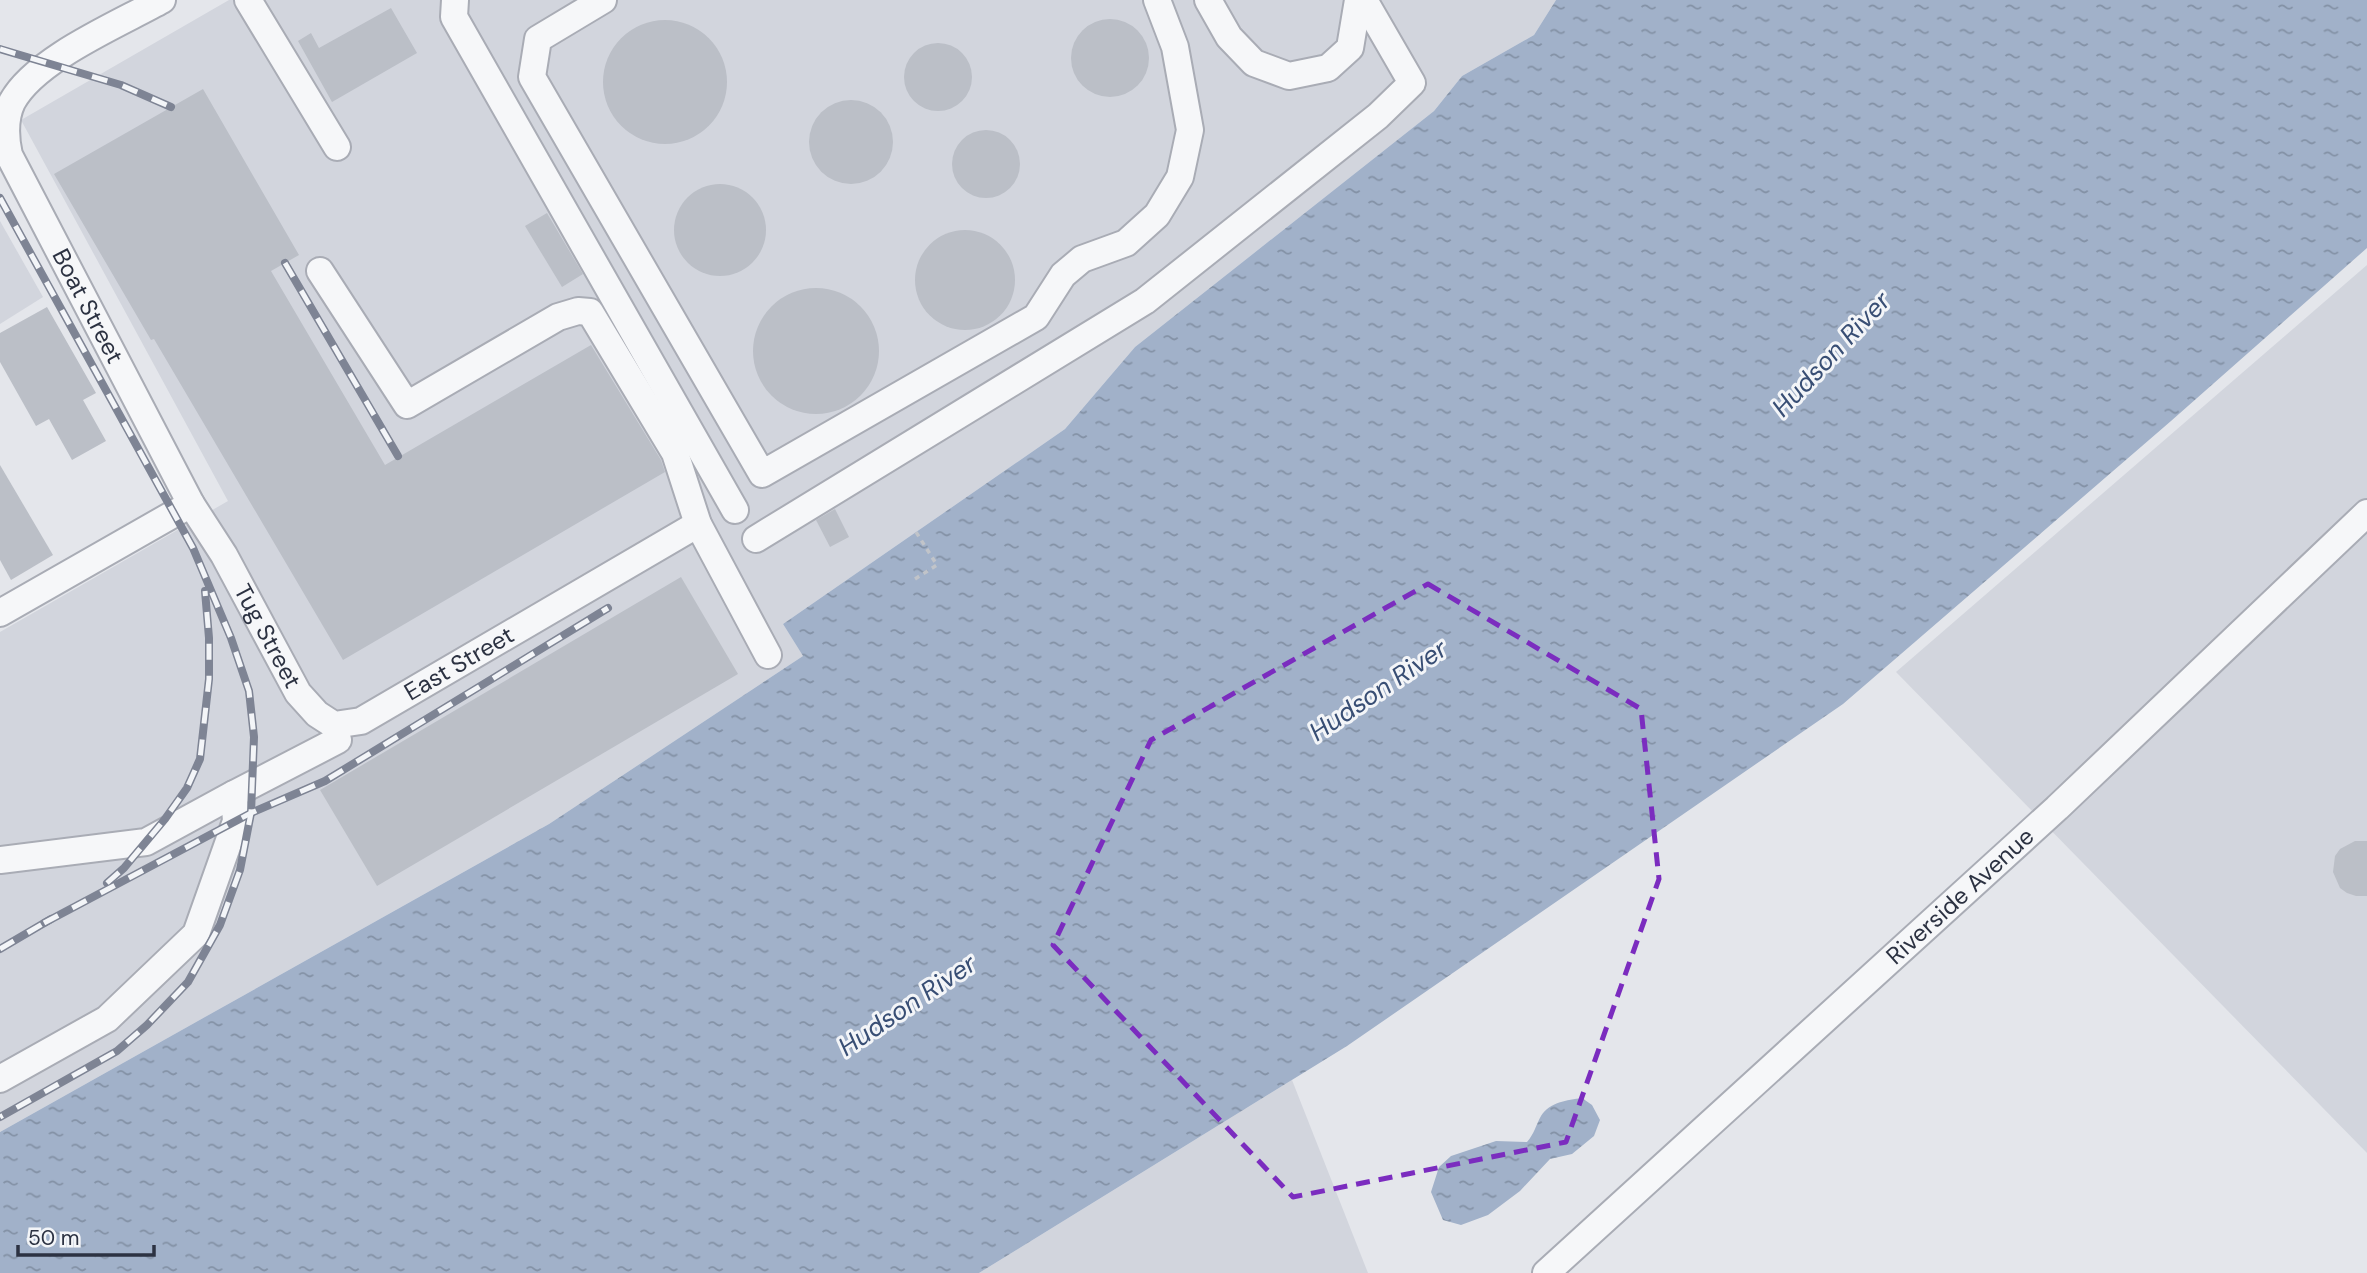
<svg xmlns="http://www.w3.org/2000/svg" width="2367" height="1273" font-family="'DM Sans',sans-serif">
	<defs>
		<pattern id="water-ripples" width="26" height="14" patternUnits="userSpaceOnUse" patternTransform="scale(1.75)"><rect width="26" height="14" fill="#a1b1c9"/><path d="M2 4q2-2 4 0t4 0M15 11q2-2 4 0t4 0" fill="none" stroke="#8391a5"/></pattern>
	</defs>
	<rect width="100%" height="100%" fill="#e4e6eb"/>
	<g fill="#d2d5dd">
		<path d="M 229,0 L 1556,0 L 1534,35 L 1462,76 L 1434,111 L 1135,347 L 1065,429 L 783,624 L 803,656 L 549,824 L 0,1132 L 0,632 L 228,501 L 21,120 Z"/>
		<path d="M 0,221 L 43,297 L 0,324 Z"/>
		<path d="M 2367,265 L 2367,1153 L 1896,672 Z"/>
		<path d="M 1292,1080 L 1368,1273 L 979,1273 Z"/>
	</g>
	<g fill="url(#water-ripples)">
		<path d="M 1556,0 L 2367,0 L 2367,248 L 2171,421 L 1843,704 L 1347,1046 L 979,1273 L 0,1273 L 0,1132 L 549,824 L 803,656 L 783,624 L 1065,429 L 1135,347 L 1434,111 L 1462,76 L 1534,35 Z"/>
		<path d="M 1582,1098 L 1592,1105 L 1600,1120 L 1594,1136 L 1572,1154 L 1550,1159 L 1520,1191 L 1488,1215 L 1461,1225 L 1443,1220 L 1431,1192 L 1439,1167 L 1451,1156 L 1496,1141 L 1527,1142 C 1534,1134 1536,1125 1541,1116 C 1550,1102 1567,1100 1582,1098 Z"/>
	</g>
	<g fill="#bbbfc7">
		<path d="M 391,8 L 417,53 L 332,102 L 298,41 L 311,33 L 319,48 Z"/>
		<circle cx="1110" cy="58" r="39"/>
		<circle cx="665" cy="82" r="62"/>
		<circle cx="938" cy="77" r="34"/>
		<path d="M 203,89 L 299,255 L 271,271 L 385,465 L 591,345 L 661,460 L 665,472 L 343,660 L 154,339 L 151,340 L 54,174 Z"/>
		<circle cx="851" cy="142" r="42"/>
		<circle cx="986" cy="164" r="34"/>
		<circle cx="720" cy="230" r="46"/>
		<path d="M 547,213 L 583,274 L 562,287 L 525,226 Z"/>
		<circle cx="965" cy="280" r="50"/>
		<circle cx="816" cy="351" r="63"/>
		<path d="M 47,307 L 96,393 L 83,400 L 106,441 L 72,460 L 49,419 L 36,426 L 0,362 L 0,333 Z"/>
		<path d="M 0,465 L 53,555 L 11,580 L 0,560 Z"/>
		<path d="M 835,509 L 849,537 L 830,547 L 816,520 Z"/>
		<path d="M 681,577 L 738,674 L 377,886 L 320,790 Z"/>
		<path d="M 2355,841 L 2367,841 L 2367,896 L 2356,896 L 2347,893 L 2340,888 L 2333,872 L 2335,856 L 2340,849 Z"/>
	</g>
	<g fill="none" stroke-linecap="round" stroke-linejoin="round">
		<defs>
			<g id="minor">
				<path id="s1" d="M 162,0 C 119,24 35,59 12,102 C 4,119 5,137 9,155 L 191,504 L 224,555 L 298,693 L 317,714 L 334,725 L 361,721 L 698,524"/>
				<path d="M 248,0 L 337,147"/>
				<path d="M 455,0 L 454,17 L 735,510"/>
				<path d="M 603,0 L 538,39 L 532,77 L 762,474 L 1036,317 L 1063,275 L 1082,259 L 1126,243 L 1157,215 L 1180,177 L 1190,130 L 1175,47 L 1157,0"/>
				<path d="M 1208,0 L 1229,37 L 1254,63 L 1289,76 L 1328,68 L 1350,48 L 1358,0"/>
				<path d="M 320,271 L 407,405 L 558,317 L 578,311 L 590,312 L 675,453 L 698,524 L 768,655"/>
				<path d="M 756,539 L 1145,301 L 1378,116 L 1412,83 L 1364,0"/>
				<path d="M 0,613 L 191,504"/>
				<path d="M 0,860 L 146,842 L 234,794"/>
				<path d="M 0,1079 L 107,1019 L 196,934 L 236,821 L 234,794 L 338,740 L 334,725"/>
				<path id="s2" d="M 1546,1273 L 2057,808 L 2367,513"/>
			</g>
		</defs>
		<use href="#minor" stroke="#a9acb5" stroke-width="30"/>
		<path stroke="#c1c4c9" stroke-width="3.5" stroke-dasharray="5 5" stroke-linecap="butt" d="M 915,579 L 937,565 L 916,532"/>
		<use href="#minor" stroke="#f6f7f9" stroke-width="26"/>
		<defs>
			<g id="rail">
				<path d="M 0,49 L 121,85 L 171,107"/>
				<path d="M 0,198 L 193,548 L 231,638 L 249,691 L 254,737 L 251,813 L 240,870 L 220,925 L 188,982 L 147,1025 L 117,1051 L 0,1117"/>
				<path d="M 285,263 L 398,456"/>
				<path d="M 107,883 L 124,868 L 165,819 L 187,788 L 200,759 L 209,679 L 209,638 L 205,591"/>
				<path d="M 44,923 L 251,813 L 325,781 L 608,608"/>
				<path d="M 0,949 L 51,919"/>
			</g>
		</defs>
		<use href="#rail" stroke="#7e8494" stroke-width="8"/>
		<use href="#rail" stroke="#f3f5f8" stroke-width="5" stroke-dasharray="16" stroke-linecap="butt"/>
	</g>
	<path fill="none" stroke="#7b2cbf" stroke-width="5" stroke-dasharray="14 9" stroke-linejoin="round" d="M 1428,584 L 1641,709 L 1659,879 L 1566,1142 L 1293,1197 L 1053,945 L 1151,740 Z"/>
	<g text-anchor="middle" stroke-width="6" stroke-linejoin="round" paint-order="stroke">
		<g font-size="24" fill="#2c3242" stroke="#f3f5f8">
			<text dy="8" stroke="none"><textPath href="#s1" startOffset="408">Boat Street</textPath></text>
			<text dy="8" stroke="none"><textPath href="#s1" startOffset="784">Tug Street</textPath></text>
			<text dy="8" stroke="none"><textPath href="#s1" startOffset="1038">East Street</textPath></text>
			<text dy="8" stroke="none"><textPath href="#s2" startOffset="560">Riverside Avenue</textPath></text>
		</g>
		<g font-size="26" font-style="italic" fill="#384e74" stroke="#f3f5f8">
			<text transform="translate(1831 354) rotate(-47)" y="9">Hudson River</text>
			<text transform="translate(1378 690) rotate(-34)" y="9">Hudson River</text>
			<text transform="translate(907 1005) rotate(-34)" y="9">Hudson River</text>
		</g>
	</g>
	<path d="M18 1245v10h136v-10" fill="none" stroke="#2c3242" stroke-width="3.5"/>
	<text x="28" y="1245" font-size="21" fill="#2c3242" stroke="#f3f5f8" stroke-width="5" paint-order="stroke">50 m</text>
</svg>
